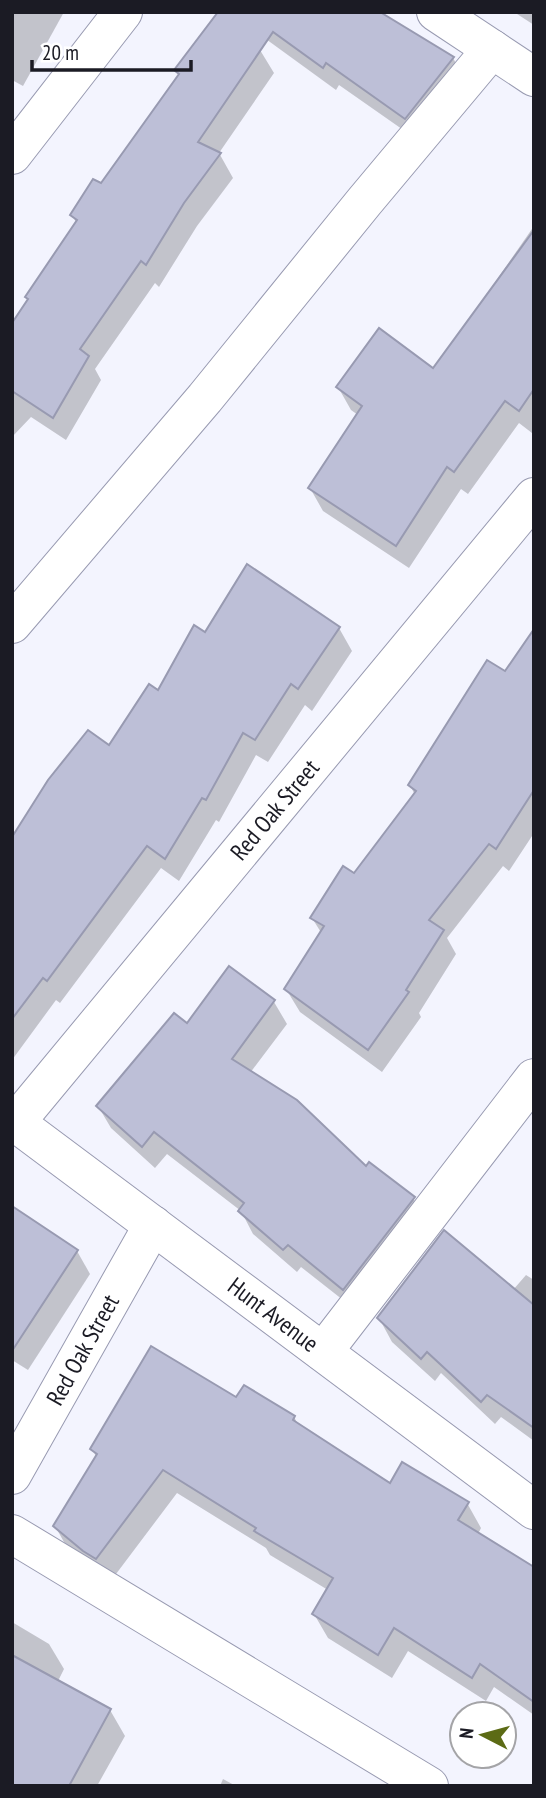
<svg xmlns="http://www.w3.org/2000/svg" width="546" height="1798" font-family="'PT Sans Narrow',sans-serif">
	<rect width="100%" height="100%" fill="#f3f4fe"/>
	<g fill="#0003">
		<path d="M 12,12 L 64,12 L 23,86 L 12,80 Z"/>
		<path d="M 246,12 L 453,58 L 466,81 L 419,141 L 339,85 L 336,90 L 259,34 Z"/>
		<path d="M 514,12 L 534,12 L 534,25 Z"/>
		<path d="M 260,50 L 274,73 L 219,153 L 233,178 L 197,226 L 159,287 L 155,283 L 95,369 L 101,380 L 66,440 L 31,417 L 12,437 L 12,327 L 77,224 L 72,215 L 102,185 L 180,76 L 176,70 Z"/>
		<path d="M 534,226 L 534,431 L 532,433 L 519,423 L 468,494 L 461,489 L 409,568 L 323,511 L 310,488 L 358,415 L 351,410 L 338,387 L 434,370 L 499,281 L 498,278 Z"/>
		<path d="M 339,628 L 352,651 L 312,711 L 305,705 L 268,762 L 256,755 L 219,822 L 216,820 L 179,881 L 161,868 L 60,1003 L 56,1000 L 12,1060 L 12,882 L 109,748 L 158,693 L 205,635 Z"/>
		<path d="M 534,632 L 534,833 L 509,871 L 503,866 L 447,938 L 456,954 L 419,1013 L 421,1017 L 382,1072 L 300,1012 L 286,989 L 322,934 L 312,918 L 354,875 L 415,795 L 410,785 L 505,673 Z"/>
		<path d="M 274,1002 L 287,1024 L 250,1073 L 366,1169 L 413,1198 L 426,1221 L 357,1311 L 301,1267 L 297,1272 L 253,1234 L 241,1211 L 167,1154 L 155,1168 L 111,1128 L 98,1106 L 187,1026 Z"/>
		<path d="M 12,1209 L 77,1251 L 90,1274 L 28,1370 L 12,1360 Z"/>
		<path d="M 526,1275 L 534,1280 L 534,1441 L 501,1417 L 495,1424 L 441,1373 L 435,1381 L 392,1342 L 379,1318 L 513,1290 Z"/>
		<path d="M 236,1399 L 294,1417 L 299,1426 L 390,1485 L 467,1503 L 481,1528 L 478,1534 L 534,1569 L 534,1715 L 494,1687 L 486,1701 L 408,1651 L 392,1678 L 328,1638 L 314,1614 L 328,1590 L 270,1555 L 266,1548 L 177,1493 L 110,1582 L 69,1551 L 55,1526 L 97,1458 L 92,1449 Z"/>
		<path d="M 12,1622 L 49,1644 L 64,1669 L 58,1681 L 110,1710 L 125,1736 L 97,1786 L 12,1786 Z"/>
		<path d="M 223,1779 L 236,1786 L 220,1786 Z"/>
	</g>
	<g fill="#bdbfd7" stroke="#989ab1" stroke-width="2">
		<path d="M 218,12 L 380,12 L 454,57 L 405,119 L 326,63 L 323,68 L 273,32 L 198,142 L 221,153 L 184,203 L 146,265 L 141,261 L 80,349 L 89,356 L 53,418 L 12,391 L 12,323 L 28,299 L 25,297 L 77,220 L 70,215 L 93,179 L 101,183 L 179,74 L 174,70 Z"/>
		<path d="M 534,230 L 534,389 L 519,411 L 505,401 L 454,472 L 447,467 L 396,546 L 308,488 L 362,406 L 336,387 L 379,328 L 433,368 Z"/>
		<path d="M 247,564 L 340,627 L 298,689 L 291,684 L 255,740 L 243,733 L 206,800 L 202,798 L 165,859 L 147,846 L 47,981 L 43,978 L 12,1019 L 12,837 L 48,780 L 88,730 L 109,745 L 149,684 L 158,690 L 194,625 L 205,632 Z"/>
		<path d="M 534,629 L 534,790 L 496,849 L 489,844 L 429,920 L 444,930 L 406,990 L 409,992 L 368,1050 L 284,989 L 324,926 L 310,918 L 343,866 L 354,873 L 416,791 L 408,785 L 487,660 L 505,671 Z"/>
		<path d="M 229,966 L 275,1000 L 232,1059 L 297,1100 L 366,1166 L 369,1162 L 415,1197 L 343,1290 L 288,1245 L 283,1250 L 238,1211 L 244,1203 L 154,1132 L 142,1147 L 96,1106 L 174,1013 L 187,1023 Z"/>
		<path d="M 12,1206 L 78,1250 L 12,1351 Z"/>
		<path d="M 444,1230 L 534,1305 L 534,1428 L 487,1395 L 481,1402 L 427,1352 L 421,1359 L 377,1318 Z"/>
		<path d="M 151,1346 L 236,1397 L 244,1385 L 295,1416 L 293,1420 L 390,1483 L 402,1462 L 469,1502 L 458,1520 L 534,1567 L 534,1702 L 480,1664 L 472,1678 L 394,1628 L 378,1655 L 312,1614 L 333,1578 L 254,1531 L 256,1528 L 163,1470 L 96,1559 L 83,1551 L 53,1526 L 97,1454 L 90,1449 Z"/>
		<path d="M 12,1655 L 111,1709 L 69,1786 L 12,1786 Z"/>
	</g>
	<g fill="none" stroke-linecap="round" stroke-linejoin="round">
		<defs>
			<g id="minor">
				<path d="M 436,12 L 534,77"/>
				<path d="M 12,155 L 123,12"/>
				<path d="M 12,624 L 205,398 L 364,202 L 492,49"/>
				<path d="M 12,1120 L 534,1510"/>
				<path d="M 16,1122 L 534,497"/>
				<path d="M 323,1352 L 534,1078"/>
				<path d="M 12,1475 L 153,1225"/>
				<path d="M 12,1534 L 429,1786"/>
			</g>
		</defs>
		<use href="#minor" stroke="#989ab1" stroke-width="40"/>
		<use href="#minor" stroke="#fff" stroke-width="38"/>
	</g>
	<g text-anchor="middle" stroke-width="7" stroke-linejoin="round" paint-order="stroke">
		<g font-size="24" fill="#1b1b24" stroke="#fff">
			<text transform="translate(275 810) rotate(-50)" y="8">Red Oak Street</text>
			<text transform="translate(273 1315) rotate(37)" y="8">Hunt Avenue</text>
			<text transform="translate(83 1350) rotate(-61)" y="8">Red Oak Street</text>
		</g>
	</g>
	<rect width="546" height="1798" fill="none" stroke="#1b1b24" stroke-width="28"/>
	<g transform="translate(483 1735) rotate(276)"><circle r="33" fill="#ffffff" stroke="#a4a4a7" stroke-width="2"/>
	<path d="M0-5L12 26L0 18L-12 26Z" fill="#5c6b15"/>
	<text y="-10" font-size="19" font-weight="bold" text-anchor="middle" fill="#1b1b24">N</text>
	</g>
	<path d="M32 60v10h159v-10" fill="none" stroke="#1b1b24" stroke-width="3.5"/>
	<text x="42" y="60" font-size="21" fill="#1b1b24" stroke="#ffffff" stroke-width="5" paint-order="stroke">20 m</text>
</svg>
